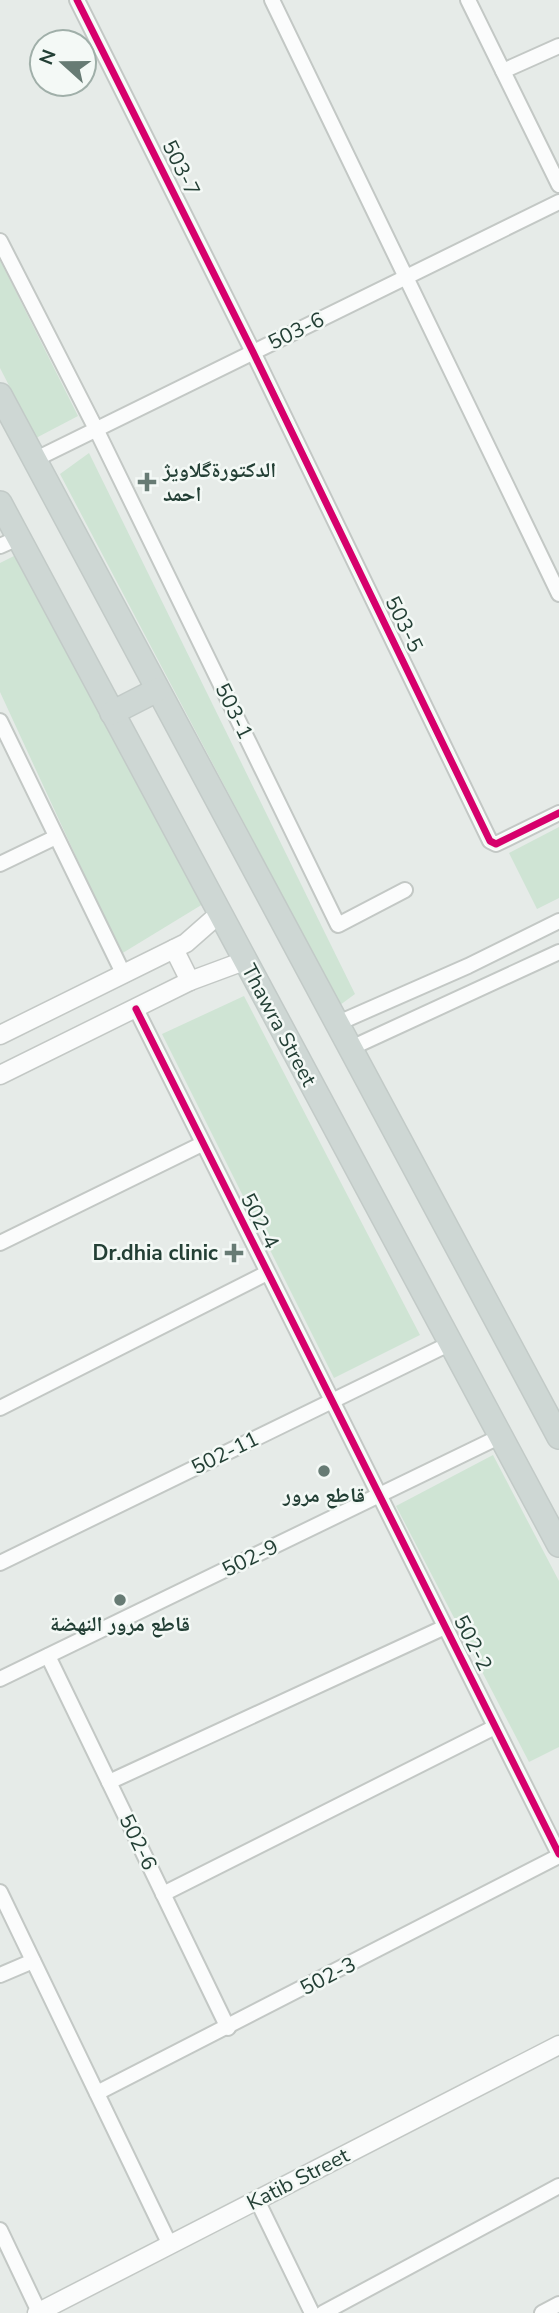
<svg xmlns="http://www.w3.org/2000/svg" width="559" height="2313" font-family="'Nunito Sans','Noto Naskh Arabic',sans-serif">
	<rect width="100%" height="100%" fill="#e6ebe8"/>
	<g fill="#cfe4d4">
		<path d="M 0,260 L 78,416 L 36,438 L 0,368 Z"/>
		<path d="M 89,453 L 355,994 L 340,1005 L 60,474 Z"/>
		<path d="M 16,555 L 203,904 L 121,954 L 0,692 L 0,563 Z"/>
		<path d="M 559,827 L 559,898 L 537,909 L 509,853 Z"/>
		<path d="M 244,996 L 420,1335 L 334,1378 L 162,1034 Z"/>
		<path d="M 493,1455 L 559,1581 L 559,1747 L 529,1762 L 396,1506 Z"/>
	</g>
	<g fill="none" stroke-linecap="round" stroke-linejoin="round">
		<defs>
			<g id="minor">
				<path d="M 77,0 L 253,352 L 490,841 L 496,844 L 559,813"/>
				<path d="M 272,0 L 559,594"/>
				<path d="M 468,0 L 559,185"/>
				<path d="M 503,71 L 559,46"/>
				<path d="M 0,241 L 96,429 L 338,925 L 405,890"/>
				<path d="M 34,460 L 559,202"/>
				<path d="M 0,546 L 18,538"/>
				<path d="M 0,721 L 124,975"/>
				<path d="M 0,864 L 56,837"/>
				<path d="M 136,1009 L 559,1854"/>
				<path d="M 336,1024 L 468,966 L 559,921"/>
				<path d="M 351,1048 L 559,952"/>
				<path d="M 0,1243 L 202,1144"/>
				<path d="M 0,1408 L 267,1273"/>
				<path d="M 0,1563 L 451,1343"/>
				<path d="M 48,1656 L 228,2028"/>
				<path d="M 0,1679 L 501,1436"/>
				<path d="M 109,1782 L 445,1627"/>
				<path d="M 0,1892 L 170,2245"/>
				<path d="M 163,1894 L 495,1727"/>
				<path d="M 0,1975 L 33,1961"/>
				<path d="M 97,2093 L 559,1856"/>
				<path d="M 257,2200 L 312,2313"/>
				<path d="M 0,2230 L 39,2312"/>
				<path d="M 323,2313 L 559,2186"/>
				<path d="M 542,2313 L 559,2304"/>
			</g>
			<g id="tertiary">
				<path d="M 174,949 L 190,981"/>
				<path d="M 0,1035 L 186,943 L 219,914"/>
				<path d="M 0,1075 L 190,981 L 244,961"/>
				<path d="M 37,2313 L 559,2045"/>
			</g>
			<g id="primary">
				<path d="M 0,395 L 559,1437"/>
				<path d="M 0,503 L 559,1545"/>
				<path d="M 112,713 L 157,690"/>
			</g>
		</defs>
		<use href="#minor" stroke="#c3c8c5" stroke-width="18"/>
		<use href="#tertiary" stroke="#c3c8c5" stroke-width="21"/>
		<use href="#primary" stroke="#c2cac7" stroke-width="26"/>
		<use href="#minor" stroke="#fbfcfc" stroke-width="14"/>
		<use href="#tertiary" stroke="#fbfcfc" stroke-width="18"/>
		<use href="#primary" stroke="#ced7d4" stroke-width="23"/>
		<defs>
			<g id="cycleway">
				<path d="M 77,0 L 253,352 L 490,841 L 496,844 L 559,813"/>
				<path d="M 136,1009 L 559,1854"/>
			</g>
		</defs>
		<use href="#cycleway" stroke="#f4f9f6" stroke-width="11"/>
		<use href="#cycleway" stroke="#d6006c" stroke-width="7"/>
	</g>
	<g fill="#677b74" stroke="#f4f9f6" stroke-width="2.5">
		<path d="M143.5 471.5h7v7h7v7h-7v7h-7v-7h-7v-7h7z"/>
		<path d="M230.5 1242.5h7v7h7v7h-7v7h-7v-7h-7v-7h7z"/>
		<circle cx="324" cy="1471" r="7"/>
		<circle cx="120" cy="1600" r="7"/>
	</g>
	<g text-anchor="middle" stroke-width="5" stroke-linejoin="round" paint-order="stroke">
		<g font-size="21" fill="#233f35" stroke="#f4f9f6">
			<text transform="translate(181 168) rotate(64)" y="7">503-7</text>
			<text transform="translate(296 331) rotate(-26)" y="7">503-6</text>
			<text transform="translate(404 624) rotate(64)" y="7">503-5</text>
			<text transform="translate(234 711) rotate(64)" y="7">503-1</text>
			<text transform="translate(279 1025) rotate(62)" y="7">Thawra Street</text>
			<text transform="translate(260 1221) rotate(63)" y="7">502-4</text>
			<text transform="translate(225 1453) rotate(-26)" y="7">502-11</text>
			<text transform="translate(250 1558) rotate(-26)" y="7">502-9</text>
			<text transform="translate(473 1643) rotate(63)" y="7">502-2</text>
			<text transform="translate(138 1842) rotate(64)" y="7">502-6</text>
			<text transform="translate(328 1976) rotate(-27)" y="7">502-3</text>
			<text transform="translate(298 2179) rotate(-27)" y="7">Katib Street</text>
		</g>
		<g font-size="21" font-weight="bold" fill="#233f35" stroke="#f4f9f6">
			<text x="163" y="477" text-anchor="start">الدكتورةگلاويژ<tspan x="163" dy="24">احمد</tspan></text>
			<text x="218" y="1260" text-anchor="end">Dr.dhia clinic</text>
			<text x="324" y="1502">قاطع مرور</text>
			<text x="120" y="1631">قاطع مرور النهضة</text>
		</g>
	</g>
	<g transform="translate(63 63) rotate(291)"><circle r="33" fill="#f4f9f6" stroke="#a0afa9" stroke-width="2"/>
	<path d="M0-5L12 26L0 18L-12 26Z" fill="#677b74"/>
	<text y="-10" font-size="19" font-weight="bold" text-anchor="middle" fill="#233f35">N</text>
	</g>
</svg>
